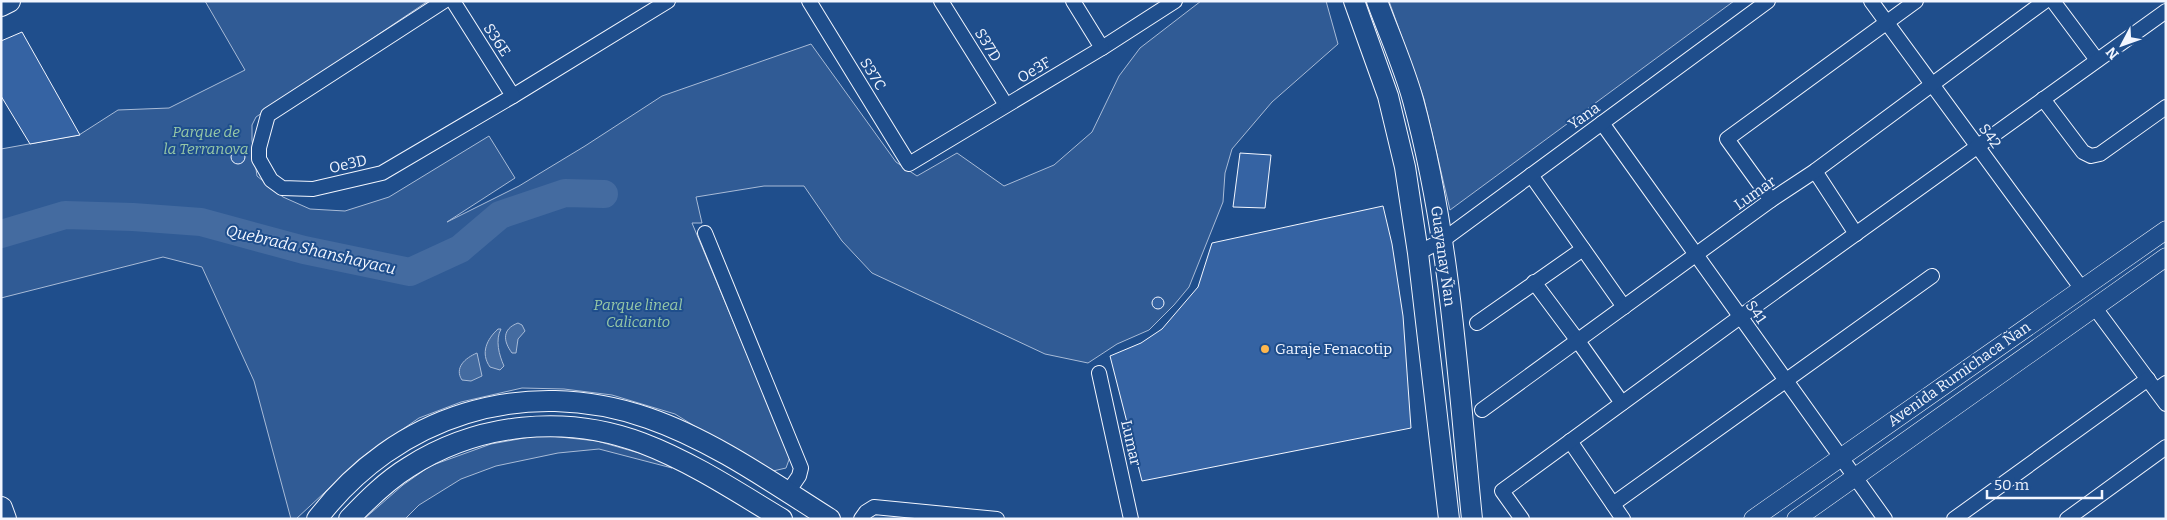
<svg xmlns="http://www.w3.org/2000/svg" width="2167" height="520" font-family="Bitter,serif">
	<rect width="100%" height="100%" fill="#1f4e8c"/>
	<g fill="#305b95" stroke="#a8bbd7">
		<path d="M 205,1 L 428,1 L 256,117 L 252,125 L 252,140 L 257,176 L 283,197 L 310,209 L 345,211 L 389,197 L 489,136 L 515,178 L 447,222 L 519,186 L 585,146 L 662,96 L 811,44 L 896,162 L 917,176 L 957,153 L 1004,186 L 1054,165 L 1092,132 L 1119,76 L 1140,48 L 1201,1 L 1326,1 L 1338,44 L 1272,102 L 1232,149 L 1225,173 L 1223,202 L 1189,287 L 1174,305 L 1149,330 L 1117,344 L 1088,363 L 1045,354 L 872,273 L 842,241 L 804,186 L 764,186 L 696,197 L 702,223 L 692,223 L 790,457 L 786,468 L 773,471 L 756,464 L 675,414 L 612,395 L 564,389 L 522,388 L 461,402 L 419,418 L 365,455 L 296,519 L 291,519 L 254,381 L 202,267 L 163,257 L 1,298 L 1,149 L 79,135 L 118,110 L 169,108 L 245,70 Z"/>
		<path d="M 1389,1 L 1734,1 L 1450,210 L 1424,99 Z"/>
		<path d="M 541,435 L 597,441 L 653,457 L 672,468 L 599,449 L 558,453 L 496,466 L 461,479 L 419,505 L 405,519 L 364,519 L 403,485 L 430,466 L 491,444 Z"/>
	</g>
	<g fill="#446ba0" stroke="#a8bbd7">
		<path d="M 518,323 L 522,325 L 525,331 L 518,339 L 516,353 L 512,353 C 503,341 502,329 518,323 Z"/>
		<path d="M 498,329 L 501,329 C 495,340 499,355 504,366 L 500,370 L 490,367 C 480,353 487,339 498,329 Z"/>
		<path d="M 477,353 L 482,376 L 471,381 L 462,380 C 454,368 465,358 477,353 Z"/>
	</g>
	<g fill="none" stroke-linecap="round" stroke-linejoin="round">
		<path stroke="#446ba0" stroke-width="28" d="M 1,234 L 65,215 L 133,217 L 201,222 L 304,250 L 410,272 L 460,249 L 500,215 L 565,193 L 604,194"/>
	</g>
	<g fill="#3563a3" stroke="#f2f6ff">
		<path d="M 22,32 L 80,135 L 30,144 L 1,96 L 1,41 Z"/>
		<circle cx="238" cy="157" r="7"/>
		<path d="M 1240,153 L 1271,155 L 1265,208 L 1233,207 Z"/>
		<path d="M 1383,206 L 1392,244 L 1403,316 L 1411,428 L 1142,481 L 1110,356 L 1141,343 L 1162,329 L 1198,287 L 1212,243 Z"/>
		<circle cx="1158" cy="303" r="6"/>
	</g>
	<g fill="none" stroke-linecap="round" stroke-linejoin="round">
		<defs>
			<g id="minor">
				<path d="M 444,1 L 268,115 L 259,148 L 259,159 L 271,180 L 282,188 L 313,189 L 382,173 L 513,96 L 668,1"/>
				<path d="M 453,1 L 513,96"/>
				<path d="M 809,1 L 909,164 L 1102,48 L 1175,1"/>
				<path d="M 941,1 L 1006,105"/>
				<path d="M 1073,1 L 1102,48"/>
				<path d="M 1871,1 L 2082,289"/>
				<path d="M 2053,1 L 2097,60"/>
				<path d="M 2043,99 L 2083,152 L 2091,156 L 2100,154 L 2166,107"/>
				<path d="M 1602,123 L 1885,519"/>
				<path d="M 1815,171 L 1856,234"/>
				<path d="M 1531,175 L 1624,307"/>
				<path d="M 1771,200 L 1727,139 L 1916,1"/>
				<path d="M 705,233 L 801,468 L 799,476 L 788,492"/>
				<path d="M 1418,253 L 1443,240 L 1768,1"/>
				<path d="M 1534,282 L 1578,341 L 1622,403"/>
				<path d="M 2095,308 L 2166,404"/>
				<path d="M 1477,323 L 1583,249"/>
				<path d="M 1099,373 L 1131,519"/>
				<path d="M 2156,390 L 2166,383"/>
				<path d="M 1482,410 L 1771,200 L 1815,171 L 2045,1"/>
				<path d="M 1570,441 L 1623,519"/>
				<path d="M 1613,504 L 1932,276"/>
				<path d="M 861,519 L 866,512 L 874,507 L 997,519"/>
				<path d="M 1522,519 L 1502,491 L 1740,317 L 2166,11"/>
				<path d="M 1954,519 L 2148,379"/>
				<path d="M 2067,519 L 2166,447"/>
			</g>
			<g id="tertiary">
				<path d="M 1753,519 L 2166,230"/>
				<path d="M 1796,519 L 2166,257"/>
			</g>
			<g id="secondary">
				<path d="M 1354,1 L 1388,96 L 1405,167 L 1418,253 L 1449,519"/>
				<path d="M 1377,1 C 1389,34 1404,67 1413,100 C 1450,236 1458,379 1472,519"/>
				<path d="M 317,519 C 396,415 524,375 648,418 C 712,440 773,483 830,519"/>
				<path d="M 349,519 C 367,500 386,481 409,467 C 478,423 565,414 642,443 C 692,462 737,492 782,519"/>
			</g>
			<g id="primary">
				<path d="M 1,5 L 9,1"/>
				<path d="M 1,508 L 5,519"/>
			</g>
		</defs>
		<use href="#minor" stroke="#f2f6ff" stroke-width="16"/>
		<use href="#tertiary" stroke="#f2f6ff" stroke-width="19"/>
		<use href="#secondary" stroke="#f2f6ff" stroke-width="22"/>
		<use href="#primary" stroke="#f2f6ff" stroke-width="24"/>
		<use href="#minor" stroke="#1f4e8c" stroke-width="14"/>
		<use href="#tertiary" stroke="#1f4e8c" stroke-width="18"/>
		<use href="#secondary" stroke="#1f4e8c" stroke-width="20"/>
		<use href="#primary" stroke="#1f4e8c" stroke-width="22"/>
	</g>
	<circle fill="#ffb74d" stroke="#1f4e8c" stroke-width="2" cx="1265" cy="349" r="5"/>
	<g text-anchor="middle" stroke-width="4" stroke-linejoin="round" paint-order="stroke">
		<g font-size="15" fill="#f2f6ff" stroke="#1f4e8c">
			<text transform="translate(497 40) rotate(57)" y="5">S36E</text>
			<text transform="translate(988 45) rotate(58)" y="5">S37D</text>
			<text transform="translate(1034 70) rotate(-31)" y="5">Oe3F</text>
			<text transform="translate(873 74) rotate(58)" y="5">S37C</text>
			<text transform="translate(1584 116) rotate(-36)" y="5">Yana</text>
			<text transform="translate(1990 136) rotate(54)" y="5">S42</text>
			<text transform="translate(348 164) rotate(-13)" y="5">Oe3D</text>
			<text transform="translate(1755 193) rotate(-35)" y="5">Lumar</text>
			<text transform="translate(1443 256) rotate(82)" y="5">Guayanay Ñan</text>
			<text transform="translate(1756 312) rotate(55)" y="5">S41</text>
			<text transform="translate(1959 374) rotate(-35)" y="5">Avenida Rumichaca Ñan</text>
			<text transform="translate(1131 443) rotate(77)" y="5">Lumar</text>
		</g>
		<g font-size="15" font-style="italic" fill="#97c8a6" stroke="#1f4e8c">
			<text x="206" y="137">Parque de<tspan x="206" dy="17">la Terranova</tspan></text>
			<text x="638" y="310">Parque lineal<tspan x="638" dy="17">Calicanto</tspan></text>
		</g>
		<g font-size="15" fill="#f2f6ff" stroke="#1f4e8c" text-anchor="start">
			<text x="1275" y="354">Garaje Fenacotip</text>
		</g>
		<g font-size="16" font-style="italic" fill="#f2f6ff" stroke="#1f4e8c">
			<text transform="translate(311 249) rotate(13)" y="6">Quebrada Shanshayacu</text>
		</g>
	</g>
	<rect width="2167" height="520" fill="none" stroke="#f2f6ff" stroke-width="5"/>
	<g transform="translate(2122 45) rotate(229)" stroke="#1f4e8c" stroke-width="4" paint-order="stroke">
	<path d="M0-4L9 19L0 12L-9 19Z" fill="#f2f6ff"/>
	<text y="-8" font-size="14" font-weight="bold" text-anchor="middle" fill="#f2f6ff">N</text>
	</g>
	<path d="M1987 490v8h115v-8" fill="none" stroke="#f2f6ff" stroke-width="2.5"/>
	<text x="1994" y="490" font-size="15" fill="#f2f6ff" stroke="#1f4e8c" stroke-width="4" paint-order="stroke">50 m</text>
</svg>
